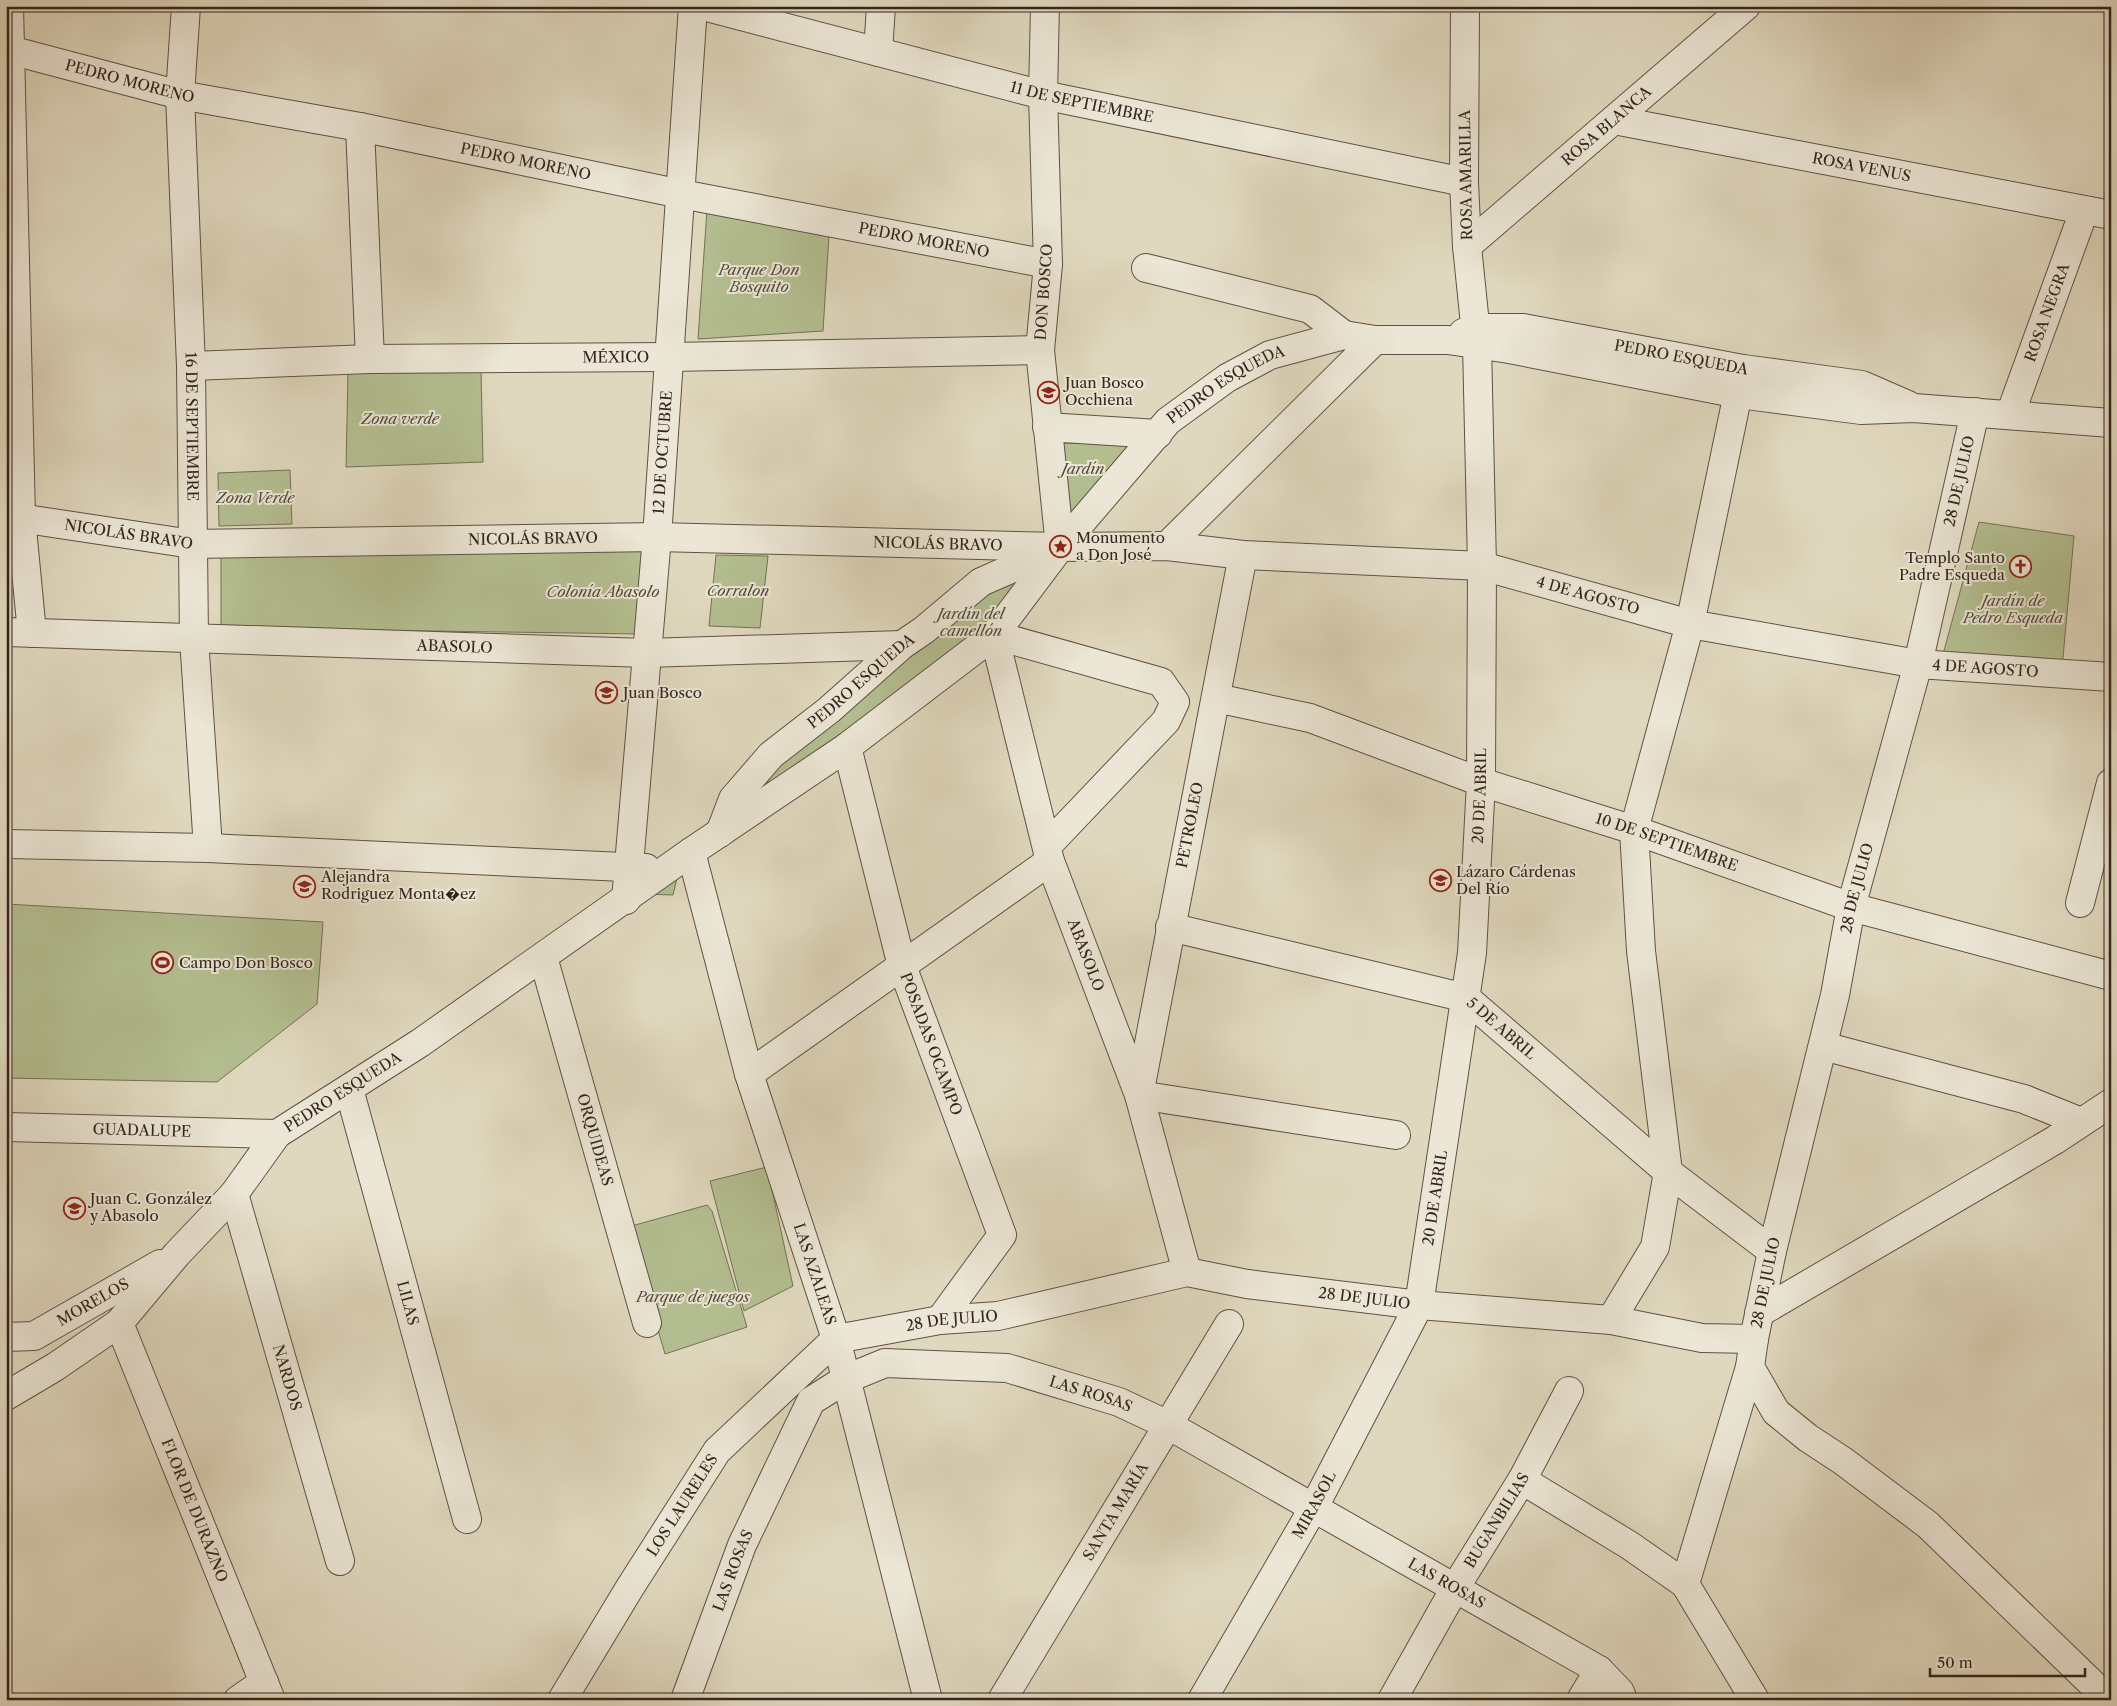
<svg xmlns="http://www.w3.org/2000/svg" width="2117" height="1706" font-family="'Libre Caslon Text',serif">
	<rect width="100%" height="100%" fill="#e0d8be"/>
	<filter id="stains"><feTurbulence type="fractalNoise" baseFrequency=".004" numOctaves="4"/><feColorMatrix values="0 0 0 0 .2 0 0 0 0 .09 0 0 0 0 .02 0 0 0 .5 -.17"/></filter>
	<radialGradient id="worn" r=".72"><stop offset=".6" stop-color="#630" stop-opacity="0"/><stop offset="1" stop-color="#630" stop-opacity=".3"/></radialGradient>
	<g fill="#b3be90" stroke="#747156">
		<path d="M 707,210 L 829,235 L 823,331 L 698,339 Z"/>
		<path d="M 481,371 L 483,462 L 346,467 L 348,373 Z"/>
		<path d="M 1055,443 L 1138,444 L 1066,526 Z"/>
		<path d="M 290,470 L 292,524 L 219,526 L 218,473 Z"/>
		<path d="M 1979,522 L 2074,536 L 2062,669 L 1942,658 Z"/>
		<path d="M 649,550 L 642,634 L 221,628 L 221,556 Z"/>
		<path d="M 716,555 L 768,556 L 760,628 L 709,626 Z"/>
		<path d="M 1036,567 L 1010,606 L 785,777 L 752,787 L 983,587 Z"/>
		<path d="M 680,865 L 673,895 L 641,894 Z"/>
		<path d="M 6,904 L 323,922 L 317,1004 L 217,1082 L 6,1078 Z"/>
		<path d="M 767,1167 L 793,1286 L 744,1311 L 710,1181 Z"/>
		<path d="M 707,1205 L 712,1211 L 747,1327 L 665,1354 L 628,1227 Z"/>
	</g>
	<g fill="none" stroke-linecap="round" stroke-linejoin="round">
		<defs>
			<g id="minor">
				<path d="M 9,6 L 21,518 L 32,633"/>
				<path id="s1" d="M 186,6 L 180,95 L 191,366 L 194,638 L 208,848"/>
				<path id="s2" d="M 703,6 L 1043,95 L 1464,182"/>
				<path d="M 1045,6 L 1043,95 L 1048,264 L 1040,350 L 1060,547"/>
				<path id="s3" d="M 6,49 L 180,95 L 360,127 L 681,194 L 1048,264"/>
				<path d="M 878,52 L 881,6"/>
				<path id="s4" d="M 1614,120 L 2111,215"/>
				<path d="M 360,127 L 370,359"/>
				<path id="s5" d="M 1467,246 L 1746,6"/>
				<path d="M 1146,268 L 1310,309 L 1344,335"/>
				<path id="s6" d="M 1463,333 L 1475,328 L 1523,328 L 1743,369 L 1862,385 L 1908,405"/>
				<path id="s7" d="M 191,366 L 370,359 L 669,357 L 1040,350"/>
				<path id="s8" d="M 2010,415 L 2084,211"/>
				<path d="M 1047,427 L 1158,434"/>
				<path id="s9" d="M 6,516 L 192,544 L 657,537 L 1060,547 L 1167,546 L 1243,555 L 1482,566 L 1690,624 L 1918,664 L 2111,677"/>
				<path d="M 1167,546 L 1375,340"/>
				<path d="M 1243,555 L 1139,1095 L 1396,1135"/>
				<path id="s10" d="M 6,632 L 647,653 L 902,645"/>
				<path id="s11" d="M 1216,698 L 1310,718 L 1481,782 L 1634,830 L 1851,907 L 2111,976"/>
				<path id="s12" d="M 847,747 L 902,966 L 1002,1235 L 940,1320"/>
				<path id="s13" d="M 720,833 L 733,799 L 771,755 L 829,710 L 902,645 L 924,630 L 981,582 L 1052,551"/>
				<path d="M 6,844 L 208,848 L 646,868"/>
				<path id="s14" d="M 1047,846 L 1166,721 L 1175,702 L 1161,682 L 994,635 L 1050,861 L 1139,1095 L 1187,1272"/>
				<path id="s15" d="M 691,852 L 749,1074 L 836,1339 L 928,1700"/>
				<path id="s16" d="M 626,900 L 657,537 L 693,6"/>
				<path d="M 2080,903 L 2111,783"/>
				<path id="s17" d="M 1170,927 L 1466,998 L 1668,1172 L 1772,1251"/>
				<path id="s18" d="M 543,957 L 647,1323"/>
				<path d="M 1823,1046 L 2024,1099 L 2081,1122"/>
				<path d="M 749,1074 L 1050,861"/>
				<path id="s19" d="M 349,1089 L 467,1519"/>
				<path id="s20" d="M 6,1127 L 277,1134"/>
				<path id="s21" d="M 234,1194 L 340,1561"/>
				<path d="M 1759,1313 L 2055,1140 L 2111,1103"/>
				<path d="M 1611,1320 L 1655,1247 L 1668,1172 L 1641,951 L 1634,830 L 1690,624 L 1743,369"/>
				<path id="s22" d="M 119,1323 L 271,1700"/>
				<path id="s23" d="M 6,1337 L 34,1336 L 160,1264"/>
				<path d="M 1754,1339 L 1750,1367 L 1776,1412 L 1808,1438 L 1843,1461 L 1928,1525 L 2109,1700"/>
				<path id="s24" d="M 6,1396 L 55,1367 L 119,1323 L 177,1254 L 234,1194 L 277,1134 L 420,1043 L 691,852 L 847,747 L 994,635 L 1060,547 L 1168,421 L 1227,378 L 1270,355 L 1344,335 L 1375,340 L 1448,340 L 1509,349 L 1739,394 L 1861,410 L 1914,408 L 2111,423"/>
				<path d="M 1522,1480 L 1629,1545 L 1685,1584 L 1750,1367"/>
				<path d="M 1685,1584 L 1755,1700"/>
				<path d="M 238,1700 L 264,1682"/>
				<path id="s25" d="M 562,1700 L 629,1589 L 717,1451 L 836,1339 L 940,1320 L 998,1316 L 1187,1272 L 1247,1284 L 1419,1305 L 1611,1320 L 1702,1338 L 1754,1339 L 1772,1251 L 1835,995 L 1851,907 L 1918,664 L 1975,412"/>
				<path id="s26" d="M 685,1700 L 742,1545 L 811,1401 L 846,1379 L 885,1363 L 1007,1368 L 1119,1402 L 1168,1425 L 1599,1670 L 1620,1692 L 1623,1700"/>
				<path id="s27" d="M 1002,1700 L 1229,1324"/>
				<path id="s28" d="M 1202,1700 L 1314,1507 L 1419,1305 L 1472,953 L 1481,782 L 1482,566 L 1477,344 L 1467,246 L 1464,182 L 1465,6"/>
				<path id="s29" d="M 1392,1700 L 1455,1588 L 1522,1480 L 1569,1391"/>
				<path d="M 1581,1700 L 1599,1670"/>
			</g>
		</defs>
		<use href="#minor" stroke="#605145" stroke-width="30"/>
		<use href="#minor" stroke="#ebe6d5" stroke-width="28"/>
	</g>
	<defs>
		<symbol id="university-ring" viewBox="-11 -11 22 22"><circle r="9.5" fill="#ebe6d5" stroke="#8f2418" stroke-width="1.5"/><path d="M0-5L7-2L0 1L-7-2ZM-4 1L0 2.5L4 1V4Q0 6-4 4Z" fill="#8f2418"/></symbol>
		<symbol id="sight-ring" viewBox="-11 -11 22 22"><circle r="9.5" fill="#ebe6d5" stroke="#8f2418" stroke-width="1.5"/><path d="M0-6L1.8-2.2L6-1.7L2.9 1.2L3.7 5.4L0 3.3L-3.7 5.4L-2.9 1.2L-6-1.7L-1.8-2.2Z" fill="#8f2418"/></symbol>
		<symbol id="church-ring" viewBox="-11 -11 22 22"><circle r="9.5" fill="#ebe6d5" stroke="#8f2418" stroke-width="1.5"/><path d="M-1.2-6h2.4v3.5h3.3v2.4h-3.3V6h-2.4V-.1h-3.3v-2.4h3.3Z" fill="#8f2418"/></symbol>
		<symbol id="school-ring" viewBox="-11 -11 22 22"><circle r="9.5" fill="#ebe6d5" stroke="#8f2418" stroke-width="1.5"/><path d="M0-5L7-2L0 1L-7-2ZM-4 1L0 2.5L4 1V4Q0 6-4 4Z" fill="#8f2418"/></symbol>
		<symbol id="stadium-ring" viewBox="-11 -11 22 22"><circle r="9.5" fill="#ebe6d5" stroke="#8f2418" stroke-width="1.5"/><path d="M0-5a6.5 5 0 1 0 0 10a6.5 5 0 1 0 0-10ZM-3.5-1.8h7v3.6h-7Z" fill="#8f2418"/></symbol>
	</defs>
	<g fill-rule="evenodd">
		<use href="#university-ring" x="1036" y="380" width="25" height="25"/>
		<use href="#sight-ring" x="1048" y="534" width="25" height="25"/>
		<use href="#church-ring" x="2008" y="554" width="25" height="25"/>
		<use href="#school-ring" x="594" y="680" width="25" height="25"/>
		<use href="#school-ring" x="1428" y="868" width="25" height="25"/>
		<use href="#school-ring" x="292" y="874" width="25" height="25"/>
		<use href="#stadium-ring" x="150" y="950" width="25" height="25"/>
		<use href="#school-ring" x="62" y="1196" width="25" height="25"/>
	</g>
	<g text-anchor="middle" stroke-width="4" stroke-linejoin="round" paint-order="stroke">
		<g font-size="15" fill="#35241d" stroke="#ebe6d5">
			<text dy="5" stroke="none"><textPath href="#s3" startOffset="128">PEDRO MORENO</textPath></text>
			<text dy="5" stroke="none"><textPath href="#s2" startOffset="391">11 DE SEPTIEMBRE</textPath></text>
			<text dy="5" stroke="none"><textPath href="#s5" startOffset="184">ROSA BLANCA</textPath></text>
			<text dy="5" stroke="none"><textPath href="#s3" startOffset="532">PEDRO MORENO</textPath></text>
			<text dy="5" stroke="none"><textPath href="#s4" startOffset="252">ROSA VENUS</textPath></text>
			<text transform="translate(1466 175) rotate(-91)" y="5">ROSA AMARILLA</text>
			<text dy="5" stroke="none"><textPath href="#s3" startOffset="938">PEDRO MORENO</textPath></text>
			<text transform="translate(1044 292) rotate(-86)" y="5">DON BOSCO</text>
			<text dy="5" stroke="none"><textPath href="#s8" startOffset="109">ROSA NEGRA</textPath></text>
			<text dy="5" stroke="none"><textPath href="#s7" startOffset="425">MÉXICO</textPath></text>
			<text dy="5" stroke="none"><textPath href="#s6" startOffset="222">PEDRO ESQUEDA</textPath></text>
			<text dy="5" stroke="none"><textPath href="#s24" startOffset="1600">PEDRO ESQUEDA</textPath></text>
			<text dy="5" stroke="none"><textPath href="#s1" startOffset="421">16 DE SEPTIEMBRE</textPath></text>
			<text dy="5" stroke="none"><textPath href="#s16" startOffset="449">12 DE OCTUBRE</textPath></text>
			<text dy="5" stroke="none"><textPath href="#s25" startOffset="2269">28 DE JULIO</textPath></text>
			<text dy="5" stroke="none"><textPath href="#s9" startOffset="124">NICOLÁS BRAVO</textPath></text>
			<text dy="5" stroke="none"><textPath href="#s9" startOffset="529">NICOLÁS BRAVO</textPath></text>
			<text dy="5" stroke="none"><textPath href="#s9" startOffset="934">NICOLÁS BRAVO</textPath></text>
			<text dy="5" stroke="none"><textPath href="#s9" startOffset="1589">4 DE AGOSTO</textPath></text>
			<text dy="5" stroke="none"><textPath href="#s10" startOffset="449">ABASOLO</textPath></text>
			<text dy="5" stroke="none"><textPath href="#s9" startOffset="1994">4 DE AGOSTO</textPath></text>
			<text dy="5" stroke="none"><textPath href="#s13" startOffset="211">PEDRO ESQUEDA</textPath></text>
			<text dy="5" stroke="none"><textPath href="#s28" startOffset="964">20 DE ABRIL</textPath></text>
			<text transform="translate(1190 825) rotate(-79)" y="5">PETROLEO</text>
			<text dy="5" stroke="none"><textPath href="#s11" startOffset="474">10 DE SEPTIEMBRE</textPath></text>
			<text dy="5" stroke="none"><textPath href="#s25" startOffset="1849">28 DE JULIO</textPath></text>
			<text dy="5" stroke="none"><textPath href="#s14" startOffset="725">ABASOLO</textPath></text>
			<text dy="5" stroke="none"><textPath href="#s17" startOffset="351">5 DE ABRIL</textPath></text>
			<text dy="5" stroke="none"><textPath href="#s12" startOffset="309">POSADAS OCAMPO</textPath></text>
			<text dy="5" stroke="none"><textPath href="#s24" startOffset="459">PEDRO ESQUEDA</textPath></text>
			<text dy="5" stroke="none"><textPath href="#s20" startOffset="136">GUADALUPE</textPath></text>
			<text dy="5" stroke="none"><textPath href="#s18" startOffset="190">ORQUIDEAS</textPath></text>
			<text dy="5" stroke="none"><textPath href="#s28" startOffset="559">20 DE ABRIL</textPath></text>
			<text dy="5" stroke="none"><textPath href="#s15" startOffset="440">LAS AZALEAS</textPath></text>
			<text dy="5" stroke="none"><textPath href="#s25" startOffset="1444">28 DE JULIO</textPath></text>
			<text dy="5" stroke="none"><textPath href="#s25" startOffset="994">28 DE JULIO</textPath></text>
			<text dy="5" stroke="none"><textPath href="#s23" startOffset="96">MORELOS</textPath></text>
			<text dy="5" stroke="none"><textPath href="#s19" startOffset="222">LILAS</textPath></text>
			<text dy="5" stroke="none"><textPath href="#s25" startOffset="574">28 DE JULIO</textPath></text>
			<text dy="5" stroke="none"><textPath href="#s21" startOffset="191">NARDOS</textPath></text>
			<text dy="5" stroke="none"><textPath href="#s26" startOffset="618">LAS ROSAS</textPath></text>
			<text dy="5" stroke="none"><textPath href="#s28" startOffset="225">MIRASOL</textPath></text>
			<text dy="5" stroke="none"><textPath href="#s25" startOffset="229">LOS LAURELES</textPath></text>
			<text dy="5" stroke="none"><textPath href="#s22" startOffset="202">FLOR DE DURAZNO</textPath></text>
			<text dy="5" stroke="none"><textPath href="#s27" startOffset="220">SANTA MARÍA</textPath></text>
			<text dy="5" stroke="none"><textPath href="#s29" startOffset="208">BUGANBILIAS</textPath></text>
			<text dy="5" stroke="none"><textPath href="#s26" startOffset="138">LAS ROSAS</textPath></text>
			<text dy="5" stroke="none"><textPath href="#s26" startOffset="1022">LAS ROSAS</textPath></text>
		</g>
		<g font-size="15" font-style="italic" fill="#544a3a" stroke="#ebe6d5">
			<text x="759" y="275">Parque Don<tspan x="759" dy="17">Bosquito</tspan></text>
			<text x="400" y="424">Zona verde</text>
			<text x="1083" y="474">Jardín</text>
			<text x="255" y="503">Zona Verde</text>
			<text x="738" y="596">Corralon</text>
			<text x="603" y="597">Colonía Abasolo</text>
			<text x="2013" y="606">Jardín de<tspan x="2013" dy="17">Pedro Esqueda</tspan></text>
			<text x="971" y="619">Jardín del<tspan x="971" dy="17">camellón</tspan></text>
			<text x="693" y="1302">Parque de juegos</text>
		</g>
		<g font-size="15" fill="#35241d" stroke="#ebe6d5" text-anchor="start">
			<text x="1065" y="388">Juan Bosco<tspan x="1065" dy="17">Occhiena</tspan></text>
			<text x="1076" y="543">Monumento<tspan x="1076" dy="17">a Don José</tspan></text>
			<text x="2005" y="563" text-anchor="end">Templo Santo<tspan x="2005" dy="17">Padre Esqueda</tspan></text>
			<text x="623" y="698">Juan Bosco</text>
			<text x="1456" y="877">Lázaro Cárdenas<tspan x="1456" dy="17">Del Río</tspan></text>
			<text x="321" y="882">Alejandra<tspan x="321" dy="17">Rodriguez Monta�ez</tspan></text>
			<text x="179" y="968">Campo Don Bosco</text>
			<text x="90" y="1204">Juan C. González<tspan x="90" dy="17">y Abasolo</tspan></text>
		</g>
	</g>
	<rect width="2117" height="1706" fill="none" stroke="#e0d8be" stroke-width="25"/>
	<rect x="8" y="8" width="2102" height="1691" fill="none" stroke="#35241d" stroke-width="2.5"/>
	<rect x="12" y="12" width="2092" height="1681" fill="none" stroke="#35241d"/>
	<path d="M1930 1668v8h155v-8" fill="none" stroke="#35241d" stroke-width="2.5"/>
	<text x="1937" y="1668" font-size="15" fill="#35241d" stroke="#ebe6d5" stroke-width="4" paint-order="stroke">50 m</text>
	<rect width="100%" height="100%" filter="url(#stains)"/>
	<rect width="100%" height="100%" fill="url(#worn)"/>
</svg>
